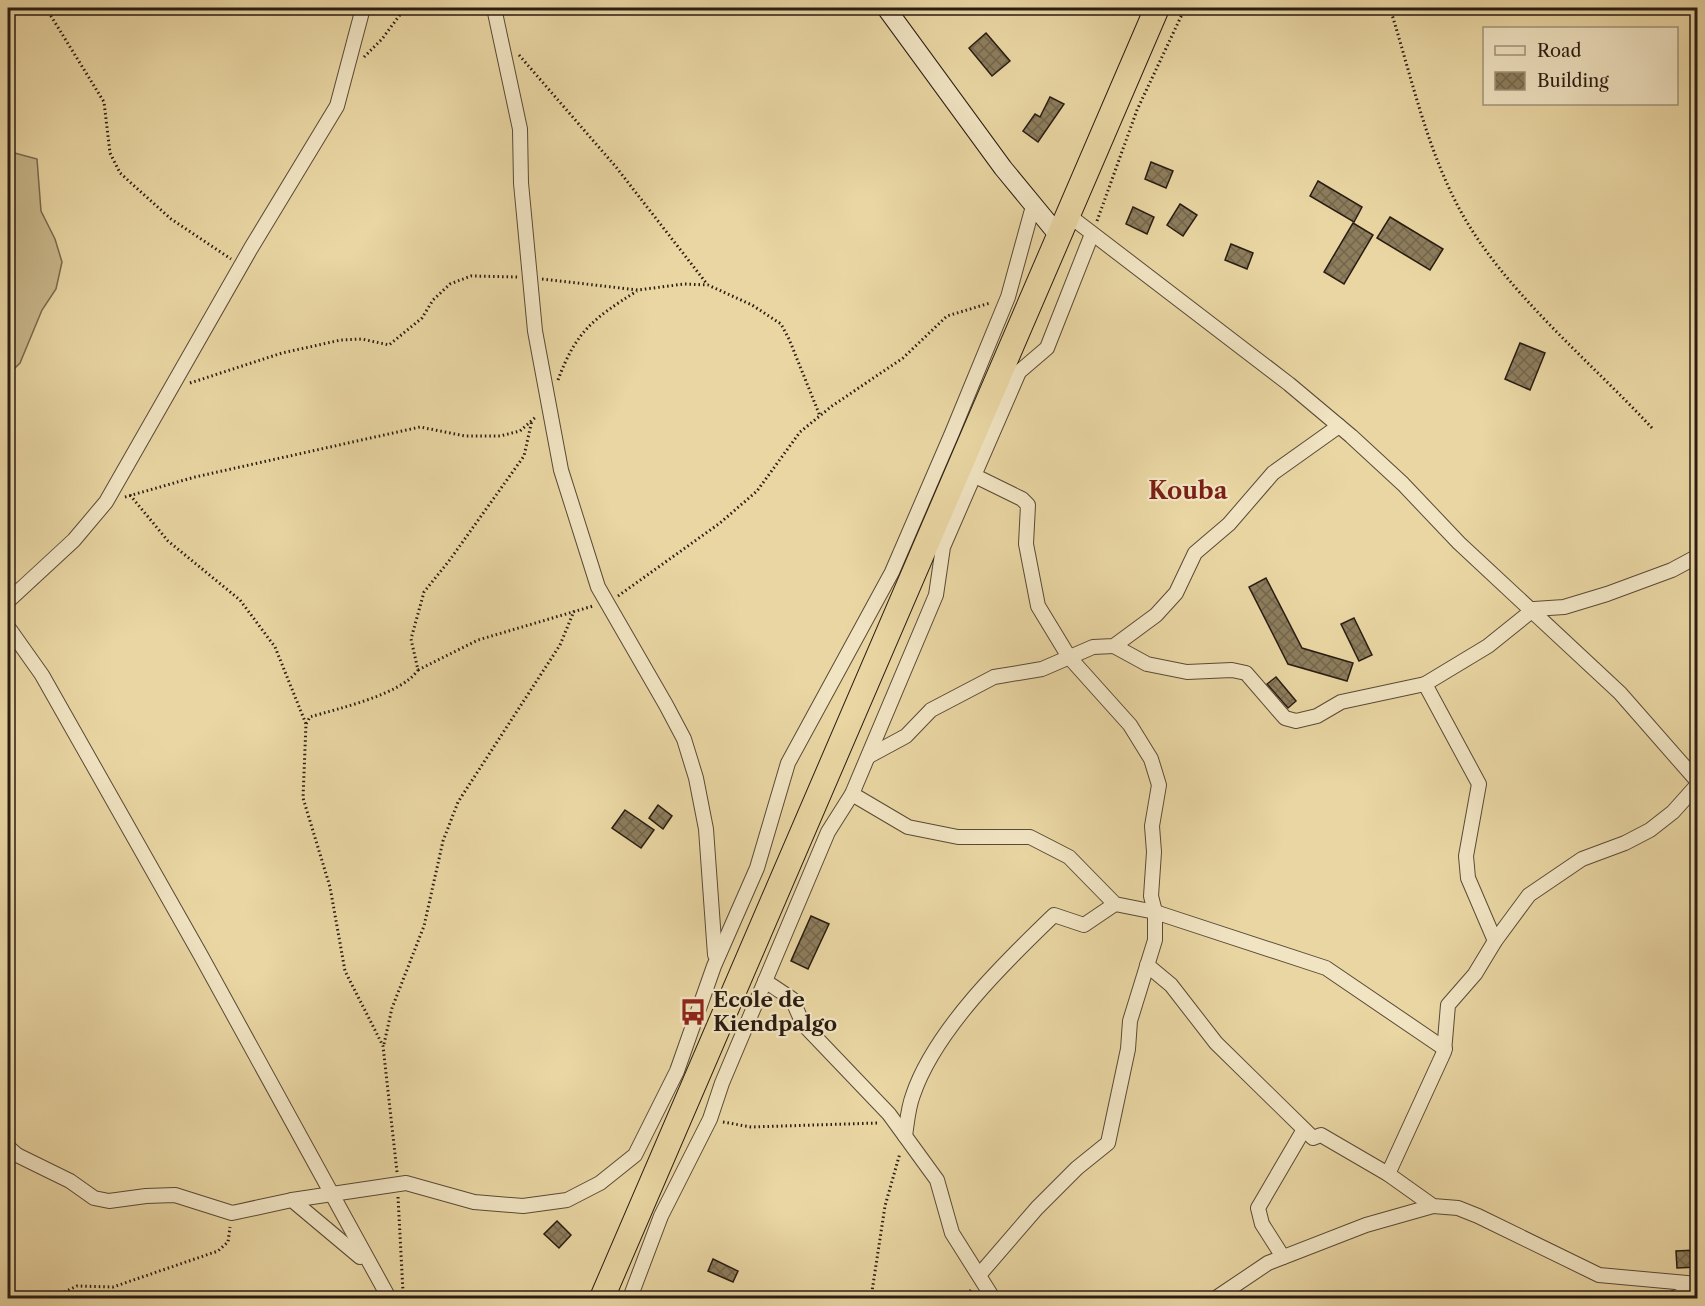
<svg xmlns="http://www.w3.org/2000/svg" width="1705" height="1306" font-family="'Libre Caslon Text',serif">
	<defs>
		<pattern id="building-cross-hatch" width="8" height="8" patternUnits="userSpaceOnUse" patternTransform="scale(1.5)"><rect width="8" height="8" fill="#8d7d5d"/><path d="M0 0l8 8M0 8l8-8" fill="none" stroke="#73664b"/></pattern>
	</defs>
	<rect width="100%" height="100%" fill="#e9d6a3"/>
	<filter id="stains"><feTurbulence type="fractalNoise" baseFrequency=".00333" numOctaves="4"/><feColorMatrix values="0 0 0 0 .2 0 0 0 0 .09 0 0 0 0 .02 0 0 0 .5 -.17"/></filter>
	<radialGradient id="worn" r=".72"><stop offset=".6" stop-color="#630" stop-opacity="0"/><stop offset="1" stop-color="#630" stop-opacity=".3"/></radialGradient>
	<path fill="#c8b68a" stroke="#78694e" stroke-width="1.5" d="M 11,152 L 37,159 L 41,211 L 55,239 L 62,262 L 56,289 L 42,310 L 20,363 L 9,374 L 8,153 Z"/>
	<g fill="url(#building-cross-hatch)" stroke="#291c12" stroke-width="1.5">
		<path d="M 986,33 L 1010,61 L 992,76 L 969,48 Z"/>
		<path d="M 1050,97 L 1064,104 L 1038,142 L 1023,131 L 1035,114 L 1040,117 Z"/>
		<path d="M 1151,162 L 1173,171 L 1166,188 L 1145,179 Z"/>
		<path d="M 1318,181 L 1362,207 L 1354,222 L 1310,196 Z"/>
		<path d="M 1180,204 L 1197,215 L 1183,236 L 1167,225 Z"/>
		<path d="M 1133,207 L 1154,217 L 1147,234 L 1126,224 Z"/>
		<path d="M 1390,217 L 1443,249 L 1430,270 L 1377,238 Z"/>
		<path d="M 1353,223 L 1373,235 L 1344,284 L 1324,272 Z"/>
		<path d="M 1231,244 L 1253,253 L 1247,269 L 1225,260 Z"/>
		<path d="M 1520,343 L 1545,353 L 1530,390 L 1505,379 Z"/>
		<path d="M 1266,578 L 1302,648 L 1353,663 L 1347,681 L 1288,664 L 1249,587 Z"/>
		<path d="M 1354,618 L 1372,655 L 1359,661 L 1341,624 Z"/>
		<path d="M 1276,677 L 1296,701 L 1288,708 L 1267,684 Z"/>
		<path d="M 658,805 L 672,816 L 663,829 L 649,818 Z"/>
		<path d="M 625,810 L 654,830 L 641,848 L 612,828 Z"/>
		<path d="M 811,916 L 829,924 L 808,969 L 791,961 Z"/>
		<path d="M 557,1221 L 571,1235 L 559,1248 L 544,1234 Z"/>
		<path d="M 1697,1250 L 1698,1267 L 1677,1268 L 1676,1251 Z"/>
		<path d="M 713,1259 L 738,1271 L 733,1282 L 708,1271 Z"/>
	</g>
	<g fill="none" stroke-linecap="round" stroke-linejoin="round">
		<defs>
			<g id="street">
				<path d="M 494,8 L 520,129 L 521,183 L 535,331 L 561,470 L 598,587 L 666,705 L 684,739 L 696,778 L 706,829 L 715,955"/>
				<path d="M 1067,214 L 1289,384 L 1351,436 L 1403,484 L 1459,543 L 1620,693 L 1698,782"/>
				<path d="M 967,472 L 1022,499 L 1028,505 L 1026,544 L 1038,606 L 1069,657 L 1130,725 L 1151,759 L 1159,785 L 1152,826 L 1154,852 L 1151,896 L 1155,912 L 1155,940 L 1130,1021 L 1128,1049 L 1108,1143 L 1077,1168 L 1037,1208 L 980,1274"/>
				<path d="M 8,601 L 74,540 L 106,502 L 251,248 L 337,106 L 363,8"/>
				<path d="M 8,627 L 42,675 L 200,954 L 389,1298"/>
				<path d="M 1114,646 L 1147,664 L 1187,672 L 1232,670 L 1246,673 L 1285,718 L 1296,721 L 1317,716 L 1341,702 L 1425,684 L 1488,646 L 1534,609 L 1564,607 L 1607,594 L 1672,570 L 1698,556"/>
				<path d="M 1425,684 L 1479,784 L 1466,856 L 1468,878 L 1495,941"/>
				<path d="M 869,756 L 906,736 L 931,710 L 994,677 L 1042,669 L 1093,647 L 1114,646 L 1156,615 L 1176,593 L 1195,553 L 1229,524 L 1273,473 L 1339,426"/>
				<path d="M 852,794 L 908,827 L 958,837 L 1030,837 L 1069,857 L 1115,904 L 1155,912 L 1326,968 L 1445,1049"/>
				<path d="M 1147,965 L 1171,985 L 1216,1043 L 1313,1138 L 1321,1135 L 1388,1174 L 1433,1206 L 1458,1208 L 1478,1216 L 1599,1275 L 1698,1284"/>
				<path d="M 765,981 L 792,999 L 803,1024 L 889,1114 L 937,1180 L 952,1233 L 993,1298"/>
				<path d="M 905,1136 C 907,1123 908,1108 913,1095 C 935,1030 1005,962 1054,915 L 1084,925 L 1115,904"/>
				<path d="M 8,1147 L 17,1155 L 70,1181 L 94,1198 L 109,1201 L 146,1196 L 175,1195 L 232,1213 L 292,1200 L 360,1257"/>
				<path d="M 1388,1174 L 1444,1052 L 1448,1005 L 1475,974 L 1495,941 L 1529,895 L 1582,859 L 1625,843 L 1650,830 L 1673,812 L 1698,784"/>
				<path d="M 292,1200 L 406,1183 L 474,1202 L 523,1206 L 567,1200 L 600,1183 L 635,1155 L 677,1071 L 714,966 L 757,868 L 788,763 L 892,572 L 952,433 L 1008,297 L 1033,206"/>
				<path d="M 1283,1257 L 1262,1224 L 1258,1208 L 1303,1131"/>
				<path d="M 630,1298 L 661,1216 L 710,1119 L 722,1083 L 828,832 L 852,794 L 936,595 L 943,547 L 1019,372 L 1047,348 L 1092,234"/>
				<path d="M 1216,1298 L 1268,1263 L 1366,1225 L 1433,1206"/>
				<path d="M 1674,1298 L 1698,1288"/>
			</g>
			<path id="secondary" d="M 886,8 L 1003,168 L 1059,236"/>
			<path id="highway" d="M 602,1298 L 1157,8"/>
		</defs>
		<use href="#street" stroke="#594a36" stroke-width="16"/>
		<use href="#secondary" stroke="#291c12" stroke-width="20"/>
		<use href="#highway" stroke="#291c12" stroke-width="26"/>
		<g stroke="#291c12" stroke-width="3" stroke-dasharray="1.5 3" stroke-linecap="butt">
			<path d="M 46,8 L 104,102 L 110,153 L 120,173 L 171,219 L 231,259"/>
			<path d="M 1390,8 C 1411,75 1426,147 1460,210 C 1504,291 1589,360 1652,428"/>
			<path d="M 519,55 L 616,167 L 707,284"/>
			<path d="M 364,57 L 382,39 L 405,8"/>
			<path d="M 1097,221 L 1137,110 L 1185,8"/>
			<path d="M 542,279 L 638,290 L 684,284 L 708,285 L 752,305 L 781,324 L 789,339 L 820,416"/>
			<path d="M 558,380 C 576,331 594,318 637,291"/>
			<path d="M 190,383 L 282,353 L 341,340 L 362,339 L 389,345 L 422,318 L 433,300 L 450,284 L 471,276 L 518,277"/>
			<path d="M 130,495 L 168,541 L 240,600 L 275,647 L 306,724"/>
			<path d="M 125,497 L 195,477 L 420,427 L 465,436 L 500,436 L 520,431 L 537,416"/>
			<path d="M 618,596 L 720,523 L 757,491 L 800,432 L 832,406 L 903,358 L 947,316 L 990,303"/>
			<path d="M 418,670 L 478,640 L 593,606"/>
			<path d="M 384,1044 L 392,1008 L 424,926 L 443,841 L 458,802 L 560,645 L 574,611"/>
			<path d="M 723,1122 L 751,1127 L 878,1123"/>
			<path d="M 397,1172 L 383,1046 L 345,971 L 330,887 L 303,798 L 306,724 L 310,717 C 339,708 401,695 418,670 L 411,639 L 424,592 L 449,561 L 524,456 L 532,420"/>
			<path d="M 398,1197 L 403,1292"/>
			<path d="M 52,1298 L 77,1286 L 113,1287 L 218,1251 L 228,1242 L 230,1227"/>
			<path d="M 871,1298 L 885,1206 L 900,1153"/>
			<path d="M 965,1298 L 971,1290"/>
		</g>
		<use href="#street" stroke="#f1e4c3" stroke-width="14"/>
		<use href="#secondary" stroke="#f1e4c3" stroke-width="18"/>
		<use href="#highway" stroke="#e9d6a3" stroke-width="24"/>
	</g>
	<defs>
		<symbol id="bus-bare" viewBox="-9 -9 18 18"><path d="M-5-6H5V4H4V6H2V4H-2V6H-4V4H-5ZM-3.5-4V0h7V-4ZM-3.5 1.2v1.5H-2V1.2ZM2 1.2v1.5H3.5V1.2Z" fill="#8f2418" stroke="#f1e4c3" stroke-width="2.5" paint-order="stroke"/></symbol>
	</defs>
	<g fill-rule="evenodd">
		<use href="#bus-bare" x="674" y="993" width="38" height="38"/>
	</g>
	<g text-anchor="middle" stroke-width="4.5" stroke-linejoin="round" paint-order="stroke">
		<g font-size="21" font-weight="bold" fill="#291c12" stroke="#f1e4c3" text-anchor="start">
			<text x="713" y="1007">Ecole de<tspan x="713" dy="24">Kiendpalgo</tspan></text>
		</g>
		<g font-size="24" font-weight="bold" fill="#7a1f14" stroke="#f1e4c3">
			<text x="1188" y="499">Kouba</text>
		</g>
	</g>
	<rect width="1705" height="1306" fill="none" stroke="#e9d6a3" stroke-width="30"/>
	<rect x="9" y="9" width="1687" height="1288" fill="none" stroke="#291c12" stroke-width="3"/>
	<rect x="15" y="15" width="1675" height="1276" fill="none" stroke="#291c12" stroke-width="1.5"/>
	<rect x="1483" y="27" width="195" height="78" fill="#f1e4c3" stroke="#a1947c" stroke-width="1.5"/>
	<rect x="1495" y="46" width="30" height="9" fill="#f1e4c3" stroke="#a1947c" stroke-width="1.5"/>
	<text x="1537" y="57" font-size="18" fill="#291c12">Road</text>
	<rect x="1495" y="72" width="30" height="18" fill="url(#building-cross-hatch)" stroke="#a1947c" stroke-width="1.5"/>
	<text x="1537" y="87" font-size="18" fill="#291c12">Building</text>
	<rect width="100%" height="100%" filter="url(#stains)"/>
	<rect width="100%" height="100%" fill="url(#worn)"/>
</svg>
